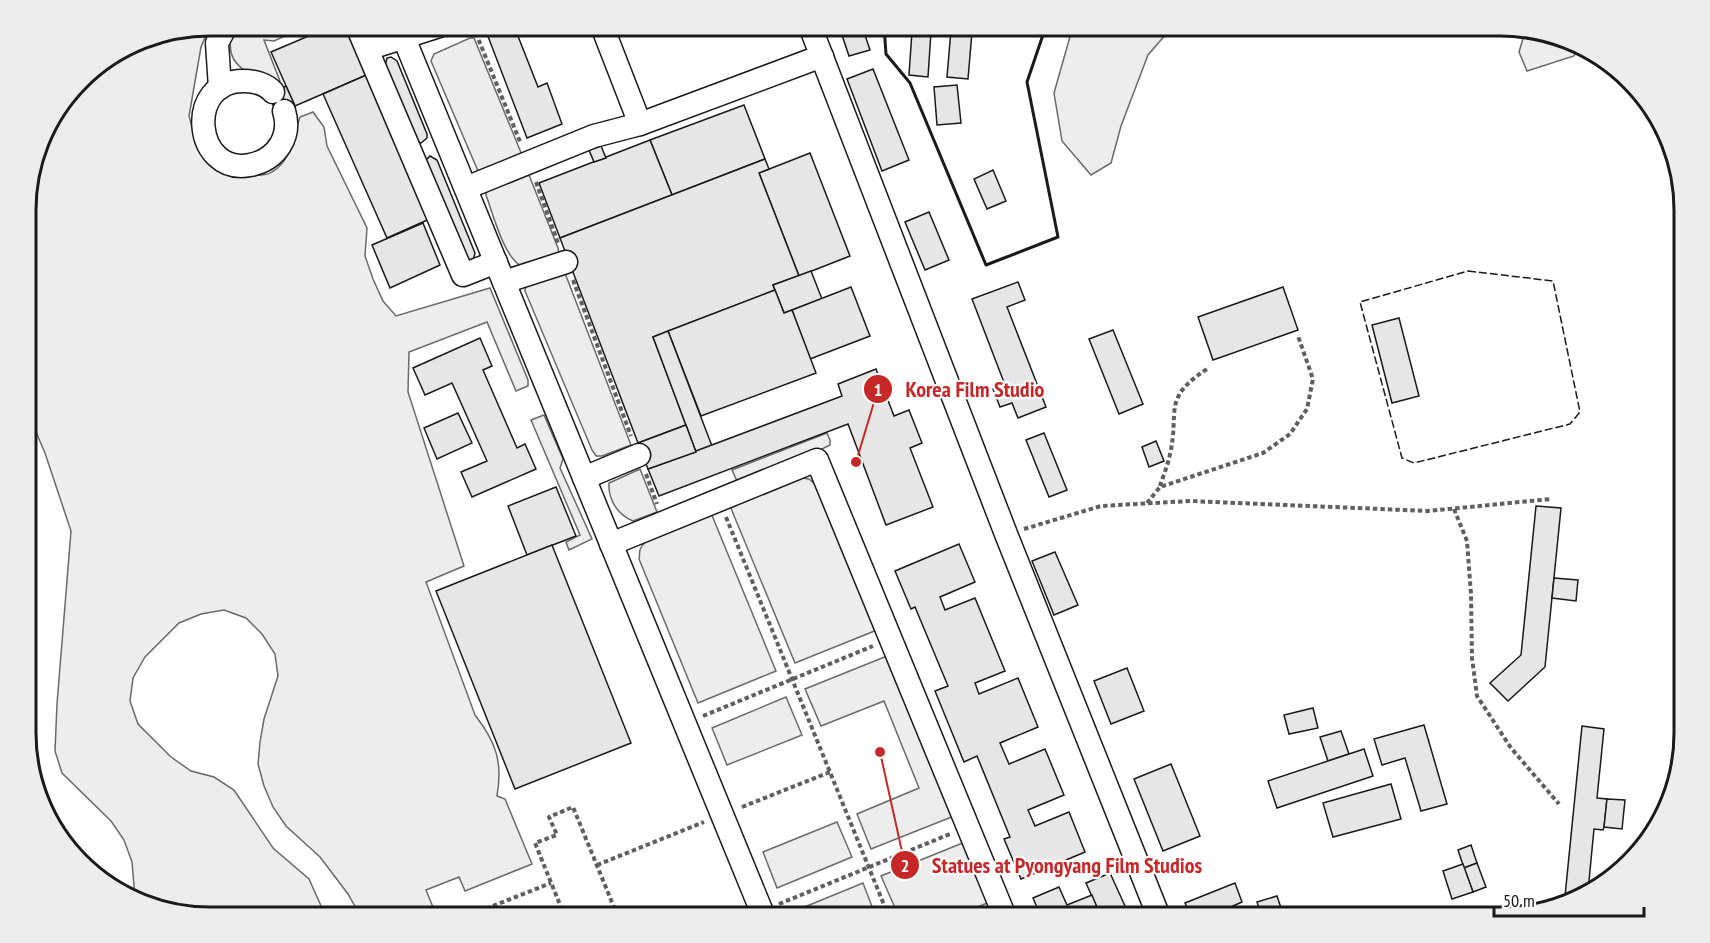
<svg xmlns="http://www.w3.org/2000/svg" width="1710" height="943" font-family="'PT Sans Narrow',sans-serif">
	<rect width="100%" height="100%" fill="#fff"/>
	<g fill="#ededed" stroke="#6a6a6a" stroke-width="1.5">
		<path d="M 210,26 L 201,47 L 189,116 L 195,138 L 248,176 C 255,175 267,176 272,172 C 292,160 293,137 300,117 L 313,112 L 324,127 L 327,146 L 367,228 L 365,256 L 373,279 L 383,301 L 396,316 L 490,288 L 528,380 L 528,386 L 516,391 L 487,322 L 409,352 L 408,392 L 464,566 L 426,582 L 475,715 C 496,742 503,762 497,796 L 505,799 L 532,864 L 465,891 L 459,877 L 426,890 L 437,917 L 361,917 L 348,894 L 320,857 L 286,826 L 273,807 L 264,786 L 258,764 L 260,742 L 264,719 L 278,676 L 275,654 L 262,634 L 246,618 L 224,610 L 201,614 L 179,623 L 145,657 L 133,678 L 130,701 L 138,724 L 171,757 L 191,771 L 214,777 L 234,790 L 273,848 L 309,879 L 326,917 L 210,917 L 135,898 L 132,862 L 124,840 L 111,821 L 62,773 L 55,751 L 57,704 L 71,531 L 45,453 L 36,432 L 27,380 L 27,186 L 45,128 L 88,72 L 140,39 Z"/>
		<path d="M 235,26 L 307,26 L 274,41 L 264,40 L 280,81 L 273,83 C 259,79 235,70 231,52 C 230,46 230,39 230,33 Z"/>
		<path d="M 1073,26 L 1173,26 L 1148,55 L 1121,126 L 1111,163 L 1091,175 L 1062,141 L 1054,93 Z"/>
		<path d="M 1525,32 L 1579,47 L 1574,56 L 1527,71 L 1519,52 Z"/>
		<path d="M 470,38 L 474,38 L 522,155 L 478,171 L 431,61 L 434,54 Z"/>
		<path d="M 527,170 L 558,248 L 559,254 L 523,267 C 504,259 493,214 486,195 L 486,191 Z"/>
		<path d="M 565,273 L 631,445 L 602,456 L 596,456 L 592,450 L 525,291 L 526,285 Z"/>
		<path d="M 544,415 L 563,459 L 560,468 L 592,539 L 569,550 L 566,542 L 580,535 L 531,420 Z"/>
		<path d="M 827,433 L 830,440 L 830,445 L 824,448 L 737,481 L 732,470 Z"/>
		<path d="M 640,469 L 657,512 L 633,521 C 618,515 608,500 609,483 Z"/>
		<path d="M 802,478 L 809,479 L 817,486 L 877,630 L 795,663 L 730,506 Z"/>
		<path d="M 711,513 L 776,671 L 698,703 L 639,559 C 640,556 639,553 640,550 C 645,533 695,519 711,513 Z"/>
		<path d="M 887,656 L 954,816 L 871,849 L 857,814 L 919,788 L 884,701 L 821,726 L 805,689 Z"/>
		<path d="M 786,697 L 802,735 L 727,765 L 712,728 Z"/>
		<path d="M 837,822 L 852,857 L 777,888 L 763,852 Z"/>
		<path d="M 965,842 L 990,902 L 952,917 L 899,917 L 881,876 Z"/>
		<path d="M 863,883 L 876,917 L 786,917 L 785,915 Z"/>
	</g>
	<g fill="#e6e6e6" stroke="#1a1a1a" stroke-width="1.5">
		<path d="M 332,26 L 350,26 L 371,73 L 295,106 L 271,52 Z"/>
		<path d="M 484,26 L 514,26 L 538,87 L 547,83 L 562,124 L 527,138 Z"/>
		<path d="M 839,26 L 862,26 L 870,50 L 849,56 Z"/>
		<path d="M 951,30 L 972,32 L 968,79 L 947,77 Z"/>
		<path d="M 912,31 L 931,32 L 928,77 L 909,75 Z"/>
		<path d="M 391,57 L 397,61 L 427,134 L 427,138 L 421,143 L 417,142 L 385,66 L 387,58 Z"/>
		<path d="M 873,69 L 909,160 L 882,171 L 847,79 Z"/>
		<path d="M 371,73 L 434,217 L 387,238 L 323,94 Z"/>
		<path d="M 957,85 L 961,123 L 937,125 L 934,87 Z"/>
		<path d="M 286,86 L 295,106 L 277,114 L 268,94 Z"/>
		<path d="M 744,105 L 765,159 L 672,195 L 650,140 Z"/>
		<path d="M 650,140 L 672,195 L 560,238 L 539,183 Z"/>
		<path d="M 601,146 L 606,158 L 594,162 L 589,150 Z"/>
		<path d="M 810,153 L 850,256 L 799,276 L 759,173 Z"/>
		<path d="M 430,156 L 437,160 L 475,253 L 473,261 L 465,262 L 424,162 Z"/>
		<path d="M 765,159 L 769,169 L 759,173 L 799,276 L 773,285 L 775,290 L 653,337 L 686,425 L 638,443 L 560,238 Z"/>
		<path d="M 993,170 L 1006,201 L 987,209 L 974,179 Z"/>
		<path d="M 929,212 L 949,260 L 925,270 L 905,222 Z"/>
		<path d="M 423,223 L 440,265 L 390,288 L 372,245 Z"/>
		<path d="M 811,271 L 822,299 L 784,313 L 773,285 Z"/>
		<path d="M 1018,282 L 1025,300 L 1007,307 L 1046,407 L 1018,418 L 1012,403 L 1000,407 L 993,389 L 1005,385 L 972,299 Z"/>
		<path d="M 851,287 L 870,336 L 810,359 L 792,310 Z"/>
		<path d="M 1283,287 L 1298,330 L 1213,360 L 1198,317 Z"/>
		<path d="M 775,290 L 784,313 L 792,310 L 816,373 L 701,416 L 668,331 Z"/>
		<path d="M 1399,318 L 1419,396 L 1392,403 L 1372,325 Z"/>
		<path d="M 1113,330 L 1143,404 L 1119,414 L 1089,339 Z"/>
		<path d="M 668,331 L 712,446 L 696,452 L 653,337 Z"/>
		<path d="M 480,338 L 492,366 L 483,370 L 517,448 L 525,444 L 536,469 L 472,497 L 461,472 L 487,461 L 452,383 L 425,395 L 413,368 Z"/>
		<path d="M 876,369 L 894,416 L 909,410 L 922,443 L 910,448 L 933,507 L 886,525 L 848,424 L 659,496 L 648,469 L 842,396 L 838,384 Z"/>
		<path d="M 458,413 L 472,443 L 437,459 L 424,428 Z"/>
		<path d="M 686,425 L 696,452 L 648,469 L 638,443 Z"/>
		<path d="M 1044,433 L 1067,490 L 1049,497 L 1026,440 Z"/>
		<path d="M 1156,441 L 1164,461 L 1149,467 L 1142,447 Z"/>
		<path d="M 556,487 L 576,536 L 527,555 L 508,506 Z"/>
		<path d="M 1536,506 L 1561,508 L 1545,667 L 1508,701 L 1490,683 L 1521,655 Z"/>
		<path d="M 959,544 L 975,582 L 940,597 L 945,610 L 975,598 L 1005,671 L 975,683 L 979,694 L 1018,678 L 1038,727 L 1000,743 L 1009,764 L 1045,749 L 1064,795 L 1028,810 L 1035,826 L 1069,812 L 1085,852 L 1021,879 L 1004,839 L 1010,837 L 977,756 L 964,762 L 935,691 L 948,686 L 915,607 L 911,609 L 895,571 Z"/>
		<path d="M 552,545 L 631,743 L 515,789 L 436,591 Z"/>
		<path d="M 1055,552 L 1078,605 L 1054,615 L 1032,561 Z"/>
		<path d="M 1554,578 L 1578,580 L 1576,601 L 1552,598 Z"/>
		<path d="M 1127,668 L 1144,711 L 1111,724 L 1094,681 Z"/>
		<path d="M 1313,708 L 1318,728 L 1289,734 L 1284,715 Z"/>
		<path d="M 1424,725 L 1447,804 L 1421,811 L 1405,758 L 1382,765 L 1374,739 Z"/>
		<path d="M 1582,726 L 1604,729 L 1597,798 L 1607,799 L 1604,827 L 1603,830 L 1594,829 L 1588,891 L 1559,901 L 1565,896 Z"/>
		<path d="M 1341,731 L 1349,754 L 1328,761 L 1320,737 Z"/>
		<path d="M 1364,749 L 1373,776 L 1277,808 L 1268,781 Z"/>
		<path d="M 1171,764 L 1200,836 L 1163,851 L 1134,779 Z"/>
		<path d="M 1391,784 L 1401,819 L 1333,837 L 1323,803 Z"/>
		<path d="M 1607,799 L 1625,800 L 1622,829 L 1604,827 Z"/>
		<path d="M 1471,845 L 1477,863 L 1464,868 L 1458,850 Z"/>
		<path d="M 1477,863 L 1486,887 L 1473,892 L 1464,868 Z"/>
		<path d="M 1463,864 L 1473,892 L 1452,899 L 1443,871 Z"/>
		<path d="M 1110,873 L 1130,917 L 1101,917 L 1086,883 Z"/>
		<path d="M 1235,883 L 1242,902 L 1233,906 L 1237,917 L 1191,917 L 1185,903 Z"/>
		<path d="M 1059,887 L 1067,905 L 1092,895 L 1101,917 L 1041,917 L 1033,898 Z"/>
		<path d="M 1277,896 L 1284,917 L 1262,917 L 1257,902 Z"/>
	</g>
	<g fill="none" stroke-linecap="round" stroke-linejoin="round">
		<defs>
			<g id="minor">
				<path d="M 357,26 L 463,275 L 496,262"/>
				<path d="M 399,26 L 764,917"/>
				<path d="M 602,26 L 640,124"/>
				<path d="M 810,26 L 1006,534 L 1159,917"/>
				<path d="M 367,49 L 439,26"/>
				<path d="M 220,88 L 217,43 L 226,26"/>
				<path d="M 273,92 C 266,84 254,81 244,81 C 184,80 194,176 250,165 C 276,160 292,137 284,111"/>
				<path d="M 466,188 L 594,136 L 640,124 L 822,56"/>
				<path d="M 504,282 L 566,262"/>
				<path d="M 584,478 L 639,455"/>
				<path d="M 611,544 L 817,460 L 1005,917"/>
			</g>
		</defs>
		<use href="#minor" stroke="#1a1a1a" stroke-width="25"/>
		<g stroke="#5f5f5f" stroke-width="4" stroke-dasharray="4.5 3" stroke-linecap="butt">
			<path d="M 473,26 L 521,144"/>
			<path d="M 536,182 L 558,243"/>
			<path d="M 573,280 L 631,436"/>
			<path d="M 646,474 L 657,504"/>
			<path d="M 1160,486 C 1163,476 1168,465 1170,454 C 1180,411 1161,399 1207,369"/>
			<path d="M 1147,503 L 1160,487 L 1263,453 L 1290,434 L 1307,409 L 1313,379 L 1298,336"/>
			<path d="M 1454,509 L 1467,541 L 1471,594 L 1472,658 L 1477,696 L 1511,748 L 1559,804"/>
			<path d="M 726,517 L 889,917"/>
			<path d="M 1024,529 L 1101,506 L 1190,501 L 1428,511 L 1551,499"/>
			<path d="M 703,716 L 873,646"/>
			<path d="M 742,807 L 830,772"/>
			<path d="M 597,865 L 704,822"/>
			<path d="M 779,904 L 950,834"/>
			<path d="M 465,917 L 551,883"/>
			<path d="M 565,917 L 535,843 L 557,835 L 549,817 L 573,807 L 618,917"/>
			<path d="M 582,917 L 589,915 L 590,917"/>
			<path d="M 964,917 L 980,911"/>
		</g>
		<use href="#minor" stroke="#fff" stroke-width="22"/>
		<path stroke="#1a1a1a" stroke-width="1.5" stroke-dasharray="8 3" stroke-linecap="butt" d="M 1468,271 L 1553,281 L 1580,412 L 1570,424 L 1414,463 L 1402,458 L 1360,302 Z"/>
		<g stroke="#1a1a1a" stroke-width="3">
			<path d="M 884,26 L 886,54 L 910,83 L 986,265 L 1058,237 L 1027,82 L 1046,26"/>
			<path d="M 27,658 L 38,787"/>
		</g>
	</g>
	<path d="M0 0H1710V943H0ZM210 36H1500A174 174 0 0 1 1674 210V733A174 174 0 0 1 1500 907H210A174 174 0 0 1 36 733V210A174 174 0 0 1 210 36Z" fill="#ededed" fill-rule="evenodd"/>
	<path fill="none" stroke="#1a1a1a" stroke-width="3" d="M210 36H1500A174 174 0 0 1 1674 210V733A174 174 0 0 1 1500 907H210A174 174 0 0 1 36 733V210A174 174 0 0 1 210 36Z"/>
	<path fill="none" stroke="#c62828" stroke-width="2" d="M856 462L878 389M880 752L905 865"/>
	<g fill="#c62828" stroke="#fff" stroke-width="2">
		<circle cx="856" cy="462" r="6"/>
		<circle cx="880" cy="752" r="6"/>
		<circle cx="878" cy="389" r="15"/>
		<circle cx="905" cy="865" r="15"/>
	</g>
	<g font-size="18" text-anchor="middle" font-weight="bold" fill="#fff">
		<text x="878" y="396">1</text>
		<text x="905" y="872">2</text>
	</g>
	<g font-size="22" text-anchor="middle" font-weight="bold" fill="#c62828" stroke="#fff" stroke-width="4.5" stroke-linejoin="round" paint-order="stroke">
		<text x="975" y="397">Korea Film Studio</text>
		<text x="1067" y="873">Statues at Pyongyang Film Studios</text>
	</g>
	<path d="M1494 907v9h150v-9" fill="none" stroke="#1a1a1a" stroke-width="3"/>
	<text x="1503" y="907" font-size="18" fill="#1a1a1a" stroke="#ffffff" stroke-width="4.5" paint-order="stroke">50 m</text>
</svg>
